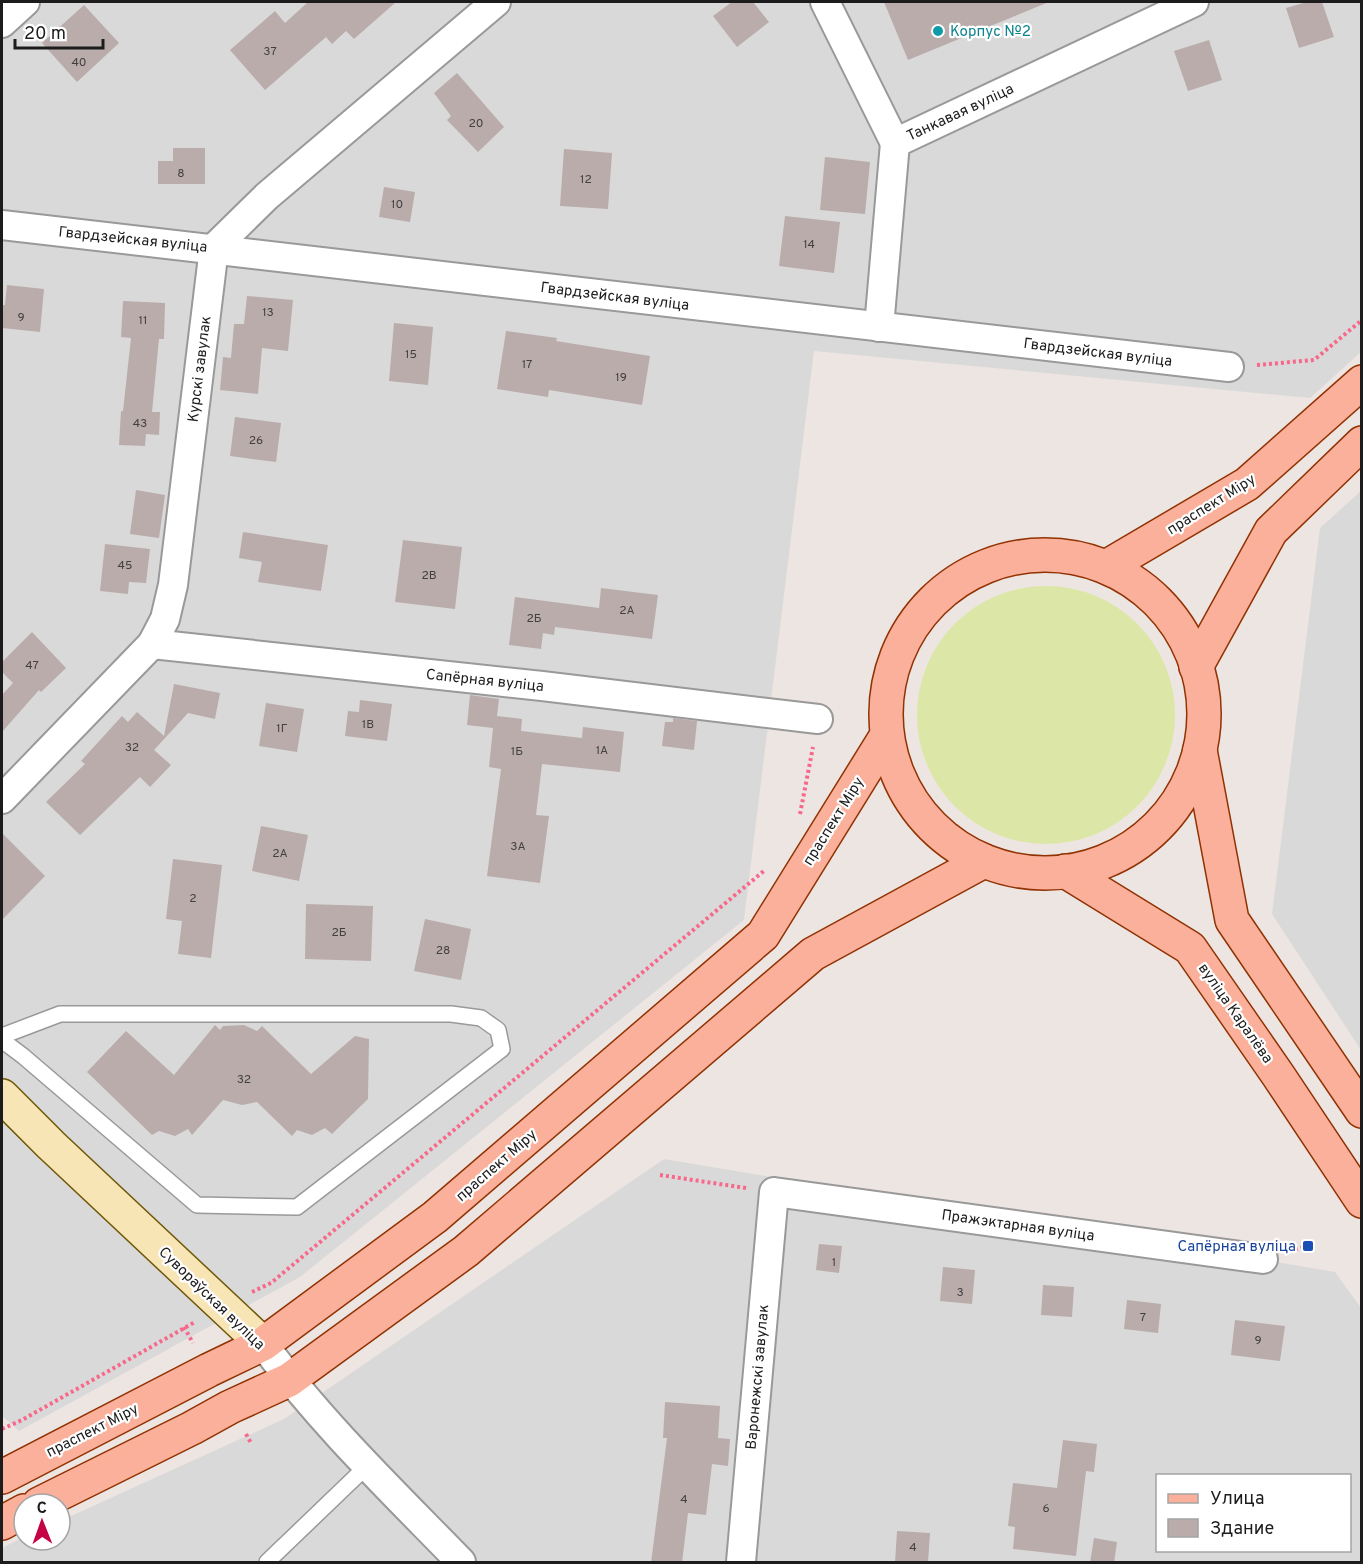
<svg xmlns="http://www.w3.org/2000/svg" width="1363" height="1564" font-family="Overpass,sans-serif">
	<rect width="100%" height="100%" fill="#ede5e1"/>
	<g fill="#dad9d9" fill-rule="evenodd">
		<path d="M 2,2 L 1361,2 L 1361,352 L 1310,398 L 814,351 L 744,920 L 300,1277 L 19,1431 L 2,1416 Z"/>
		<path d="M 1361,491 L 1361,1050 L 1272,914 L 1320,528 Z"/>
		<path d="M 664,1159 L 1335,1272 L 1361,1308 L 1361,1562 L 2,1562 L 2,1548 L 24,1537 L 24,1540 L 60,1540 L 60,1521 L 284,1419 ZM 1158,1476 L 1350,1476 L 1350,1550 L 1158,1550 Z"/>
	</g>
	<circle fill="#dce7a7" cx="1046" cy="715" r="129"/>
	<g fill="#b9acab">
		<path d="M 308,2 L 396,2 L 354,39 L 346,31 L 332,44 L 326,37 L 265,90 L 230,50 L 275,11 L 285,23 Z"/>
		<path d="M 732,2 L 753,2 L 769,22 L 737,47 L 713,16 Z"/>
		<path d="M 884,2 L 1049,2 L 908,60 Z"/>
		<path d="M 1307,2 L 1322,2 L 1334,37 L 1299,48 L 1286,8 Z"/>
		<path d="M 84,5 L 119,43 L 77,82 L 42,43 Z"/>
		<path d="M 1209,40 L 1222,80 L 1188,91 L 1174,51 Z"/>
		<path d="M 457,73 L 504,127 L 478,152 L 447,120 L 451,116 L 434,93 Z"/>
		<path d="M 173,148 L 205,148 L 205,184 L 158,184 L 158,161 L 173,161 Z"/>
		<path d="M 564,149 L 612,153 L 608,209 L 560,206 Z"/>
		<path d="M 825,157 L 870,162 L 865,214 L 820,210 Z"/>
		<path d="M 384,187 L 415,192 L 410,222 L 379,217 Z"/>
		<path d="M 785,216 L 840,222 L 834,273 L 779,266 Z"/>
		<path d="M 7,285 L 44,289 L 40,332 L 2,328 L 2,305 L 5,305 Z"/>
		<path d="M 247,296 L 293,300 L 288,351 L 262,348 L 258,394 L 220,390 L 223,357 L 231,358 L 234,324 L 244,324 Z"/>
		<path d="M 123,301 L 165,303 L 164,339 L 159,339 L 152,412 L 160,412 L 159,435 L 146,434 L 145,446 L 119,445 L 121,411 L 123,411 L 131,338 L 121,337 Z"/>
		<path d="M 394,323 L 433,327 L 428,385 L 389,381 Z"/>
		<path d="M 506,331 L 557,338 L 556,341 L 650,356 L 642,405 L 549,390 L 548,397 L 497,389 Z"/>
		<path d="M 235,417 L 281,423 L 276,462 L 230,456 Z"/>
		<path d="M 136,490 L 165,495 L 159,538 L 130,534 Z"/>
		<path d="M 243,532 L 328,545 L 321,591 L 258,582 L 262,562 L 239,558 Z"/>
		<path d="M 403,540 L 462,547 L 455,609 L 395,602 Z"/>
		<path d="M 105,544 L 150,549 L 146,583 L 129,582 L 128,594 L 100,591 Z"/>
		<path d="M 601,588 L 658,595 L 652,639 L 555,627 L 554,635 L 543,633 L 541,649 L 509,645 L 515,597 L 599,608 Z"/>
		<path d="M 32,632 L 66,668 L 41,692 L 39,690 L 2,732 L 2,695 L 13,683 L 2,672 L 2,662 Z"/>
		<path d="M 174,684 L 220,693 L 215,719 L 188,713 L 154,750 L 171,765 L 150,787 L 140,777 L 80,835 L 46,802 L 85,764 L 81,761 L 122,716 L 128,722 L 137,712 L 164,736 Z"/>
		<path d="M 470,695 L 499,699 L 497,716 L 522,719 L 521,731 L 582,738 L 583,727 L 624,732 L 620,772 L 542,764 L 536,815 L 549,816 L 540,883 L 487,876 L 501,769 L 489,767 L 493,728 L 467,725 Z"/>
		<path d="M 360,700 L 392,704 L 387,741 L 345,736 L 348,711 L 359,712 Z"/>
		<path d="M 266,703 L 304,709 L 297,752 L 259,746 Z"/>
		<path d="M 673,718 L 697,721 L 694,750 L 662,746 L 665,722 L 673,722 Z"/>
		<path d="M 261,826 L 308,835 L 299,881 L 252,871 Z"/>
		<path d="M 2,833 L 45,876 L 2,920 Z"/>
		<path d="M 173,859 L 222,865 L 211,958 L 178,954 L 182,921 L 166,919 Z"/>
		<path d="M 306,904 L 373,906 L 371,961 L 305,959 Z"/>
		<path d="M 425,919 L 471,929 L 461,980 L 414,971 Z"/>
		<path d="M 215,1025 L 220,1030 L 223,1026 L 244,1025 L 257,1031 L 262,1026 L 311,1074 L 355,1036 L 369,1039 L 368,1099 L 332,1134 L 325,1128 L 312,1135 L 297,1130 L 292,1136 L 257,1102 L 242,1105 L 223,1100 L 192,1135 L 188,1129 L 175,1136 L 159,1131 L 152,1135 L 87,1072 L 126,1031 L 174,1075 Z"/>
		<path d="M 819,1244 L 842,1246 L 839,1273 L 816,1270 Z"/>
		<path d="M 943,1267 L 975,1270 L 972,1304 L 940,1301 Z"/>
		<path d="M 1043,1285 L 1074,1287 L 1072,1317 L 1041,1315 Z"/>
		<path d="M 1127,1300 L 1161,1304 L 1158,1333 L 1124,1329 Z"/>
		<path d="M 1235,1320 L 1285,1326 L 1280,1361 L 1231,1355 Z"/>
		<path d="M 665,1402 L 720,1406 L 718,1438 L 730,1439 L 728,1466 L 712,1464 L 706,1515 L 688,1513 L 682,1563 L 651,1563 L 667,1438 L 663,1438 Z"/>
		<path d="M 1063,1440 L 1097,1444 L 1094,1472 L 1086,1471 L 1076,1556 L 1013,1549 L 1015,1527 L 1008,1526 L 1013,1483 L 1057,1488 Z"/>
		<path d="M 897,1531 L 930,1533 L 928,1563 L 895,1563 Z"/>
		<path d="M 1094,1538 L 1117,1542 L 1114,1563 L 1090,1563 Z"/>
	</g>
	<g fill="none" stroke-linecap="round" stroke-linejoin="round">
		<defs>
			<g id="lane">
				<path d="M 2,1036 L 60,1014 L 451,1014 L 481,1018 L 498,1030 L 502,1049 L 297,1207 L 197,1205 L 23,1056 L 7,1044 L 2,1043"/>
				<path d="M 267,1562 L 367,1466"/>
			</g>
			<g id="street">
				<path d="M 825,2 L 895,143"/>
				<path d="M 2,23 L 25,2"/>
				<path d="M 2,225 L 1229,367"/>
				<path d="M 879,327 L 895,143 L 1194,2"/>
				<path d="M 152,644 L 542,686 L 818,719"/>
				<path d="M 2,799 L 152,644 L 165,619 L 173,585 L 214,248 L 267,196 L 496,2"/>
				<path d="M 263,1344 C 322,1424 393,1492 461,1562"/>
				<path d="M 741,1562 L 774,1192 L 1263,1259"/>
			</g>
			<path id="secondary" d="M 2,1096 L 51,1145 L 263,1344"/>
			<g id="primary">
				<circle cx="1045" cy="714" r="159"/>
				<path d="M 1106,567 L 1247,484 L 1362,382"/>
				<path d="M 1196,667 L 1271,531 L 1362,443"/>
				<path d="M 1200,750 L 1232,920 L 1362,1111"/>
				<path d="M 1065,871 L 1190,948 L 1278,1075 L 1362,1201"/>
				<path d="M 2,1477 L 209,1370 L 263,1344 L 435,1217 L 763,935 L 887,735"/>
				<path d="M 39,1504 L 192,1428 L 230,1407 L 289,1380 L 466,1251 L 813,954 L 984,861"/>
				<path d="M 2,1523 L 24,1511"/>
			</g>
		</defs>
		<use href="#lane" stroke="#999" stroke-width="18"/>
		<use href="#street" stroke="#999" stroke-width="32"/>
		<use href="#secondary" stroke="#6f5707" stroke-width="36"/>
		<use href="#primary" stroke="#913203" stroke-width="36"/>
		<g stroke="#f7688a" stroke-width="4" stroke-dasharray="3 3" stroke-linecap="butt">
			<path d="M 1257,365 L 1314,360 L 1362,320"/>
			<path d="M 800,814 L 813,747"/>
			<path d="M 660,1175 L 746,1188"/>
			<path d="M 1289,1251 L 1308,1246"/>
			<path d="M 252,1292 L 271,1283 L 765,870"/>
			<path d="M 184,1327 L 193,1343"/>
			<path d="M 2,1429 L 22,1420 L 195,1322"/>
			<path d="M 246,1434 L 251,1443"/>
		</g>
		<use href="#lane" stroke="#fff" stroke-width="15"/>
		<use href="#street" stroke="#fff" stroke-width="28"/>
		<use href="#secondary" stroke="#f8e5b5" stroke-width="33"/>
		<use href="#primary" stroke="#fab09a" stroke-width="33"/>
	</g>
	<circle fill="#0f9aa8" stroke="#fff" stroke-width="2" cx="938" cy="31" r="6"/>
	<rect fill="#1a4fb4" stroke="#fff" stroke-width="2" x="1302" y="1240" width="12" height="12" rx="3"/>
	<g text-anchor="middle" stroke-width="4.5" stroke-linejoin="round" paint-order="stroke">
		<g font-size="12" fill="#434040">
			<text x="270" y="55">37</text>
			<text x="79" y="66">40</text>
			<text x="476" y="127">20</text>
			<text x="181" y="177">8</text>
			<text x="586" y="183">12</text>
			<text x="397" y="208">10</text>
			<text x="809" y="248">14</text>
			<text x="268" y="316">13</text>
			<text x="21" y="321">9</text>
			<text x="143" y="324">11</text>
			<text x="411" y="358">15</text>
			<text x="527" y="368">17</text>
			<text x="621" y="381">19</text>
			<text x="140" y="427">43</text>
			<text x="256" y="444">26</text>
			<text x="125" y="569">45</text>
			<text x="429" y="579">2В</text>
			<text x="627" y="614">2А</text>
			<text x="534" y="622">2Б</text>
			<text x="32" y="669">47</text>
			<text x="368" y="728">1В</text>
			<text x="282" y="732">1Г</text>
			<text x="132" y="751">32</text>
			<text x="602" y="754">1А</text>
			<text x="517" y="755">1Б</text>
			<text x="518" y="850">3А</text>
			<text x="280" y="857">2А</text>
			<text x="193" y="902">2</text>
			<text x="339" y="936">2Б</text>
			<text x="443" y="954">28</text>
			<text x="244" y="1083">32</text>
			<text x="834" y="1266">1</text>
			<text x="960" y="1296">3</text>
			<text x="1143" y="1321">7</text>
			<text x="1258" y="1344">9</text>
			<text x="684" y="1503">4</text>
			<text x="1046" y="1512">6</text>
			<text x="913" y="1551">4</text>
		</g>
		<g font-size="15" fill="#0d838f" stroke="#fff" text-anchor="start">
			<text x="950" y="36">Корпус №2</text>
		</g>
		<g font-size="15" fill="#1c1c1c" stroke="#fff">
			<text transform="translate(960 112) rotate(-25)" y="5">Танкавая вуліца</text>
			<text transform="translate(133 239) rotate(6)" y="5">Гвардзейская вуліца</text>
			<text transform="translate(615 296) rotate(7)" y="5">Гвардзейская вуліца</text>
			<text transform="translate(1098 352) rotate(7)" y="5">Гвардзейская вуліца</text>
			<text transform="translate(199 369) rotate(-83)" y="5">Курскі завулак</text>
			<text transform="translate(1211 504) rotate(-32)" y="5">праспект Міру</text>
			<text transform="translate(485 680) rotate(6)" y="5">Сапёрная вуліца</text>
			<text transform="translate(833 821) rotate(-58)" y="5">праспект Міру</text>
			<text transform="translate(1236 1013) rotate(55)" y="5">вуліца Каралёва</text>
			<text transform="translate(496 1165) rotate(-41)" y="5">праспект Міру</text>
			<text transform="translate(1018 1225) rotate(8)" y="5">Пражэктарная вуліца</text>
			<text transform="translate(212 1298) rotate(44)" y="5">Сувораўская вуліца</text>
			<text transform="translate(757 1377) rotate(-85)" y="5">Варонежскі завулак</text>
			<text transform="translate(92 1430) rotate(-27)" y="5">праспект Міру</text>
		</g>
		<g font-size="15" fill="#164399" stroke="#fff" text-anchor="end">
			<text x="1296" y="1251">Сапёрная вуліца</text>
		</g>
	</g>
	<rect width="1363" height="1564" fill="none" stroke="#1c1c1c" stroke-width="6"/>
	<rect x="1156" y="1474" width="195" height="78" fill="#ffffff" stroke="#a4a4a4" stroke-width="1.5"/>
	<rect x="1168" y="1494" width="30" height="9" fill="#fab09a" stroke="#a4a4a4" stroke-width="1.5"/>
	<text x="1210" y="1504" font-size="18" fill="#1c1c1c">Улица</text>
	<rect x="1168" y="1519" width="30" height="18" fill="#b9acab" stroke="#a4a4a4" stroke-width="1.5"/>
	<text x="1210" y="1534" font-size="18" fill="#1c1c1c">Здание</text>
	<g transform="translate(42 1522) rotate(359)"><circle r="28" fill="#ffffff" stroke="#a4a4a4" stroke-width="1.5"/>
	<path d="M0-4.5L10 22L0 15L-10 22Z" fill="#c40444"/>
	<text y="-9" font-size="16" font-weight="bold" text-anchor="middle" fill="#1c1c1c">С</text>
	</g>
	<path d="M15 39v9h88v-9" fill="none" stroke="#1c1c1c" stroke-width="3"/>
	<text x="24" y="39" font-size="18" fill="#1c1c1c" stroke="#ffffff" stroke-width="4.5" paint-order="stroke">20 m</text>
</svg>
